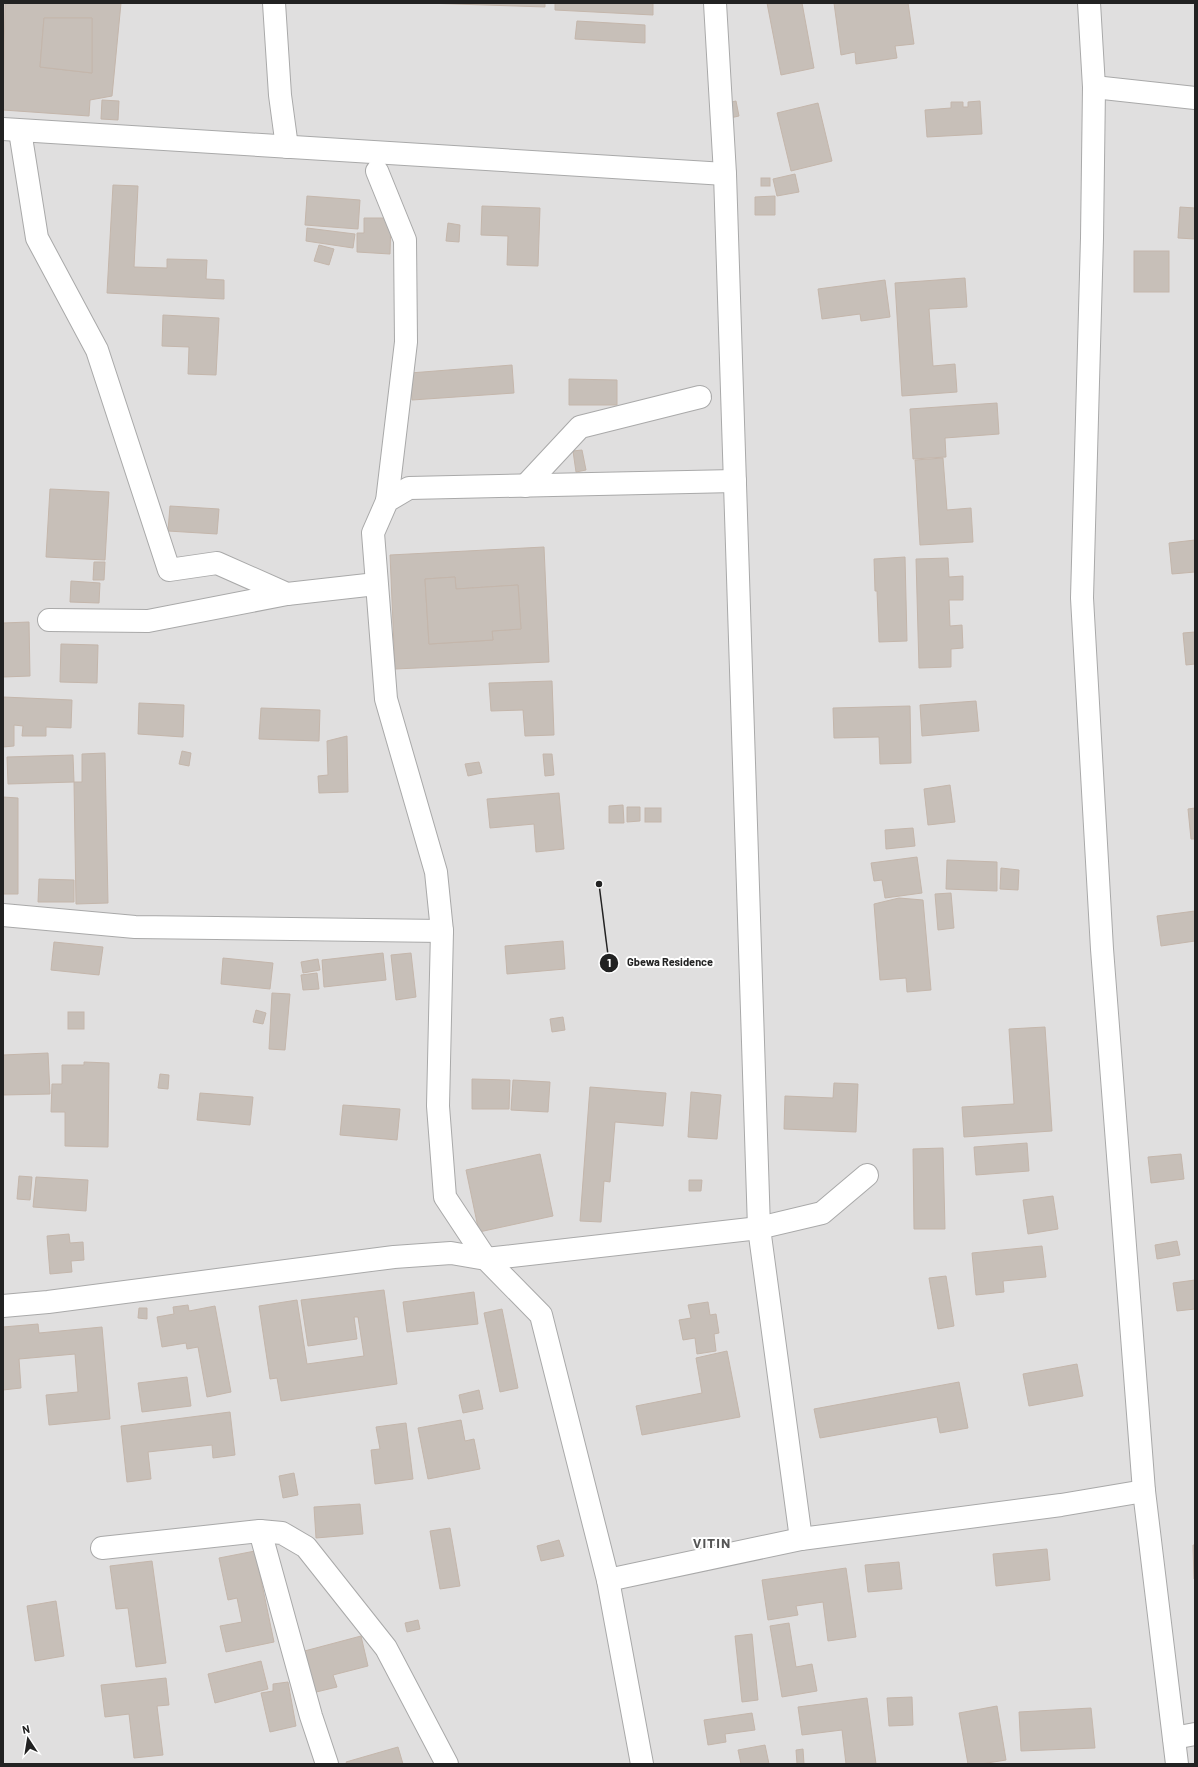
<svg xmlns="http://www.w3.org/2000/svg" width="1198" height="1767" font-family="Barlow,sans-serif">
	<rect width="100%" height="100%" fill="#f2efe9"/>
	<rect fill="#e0dfdf" x="3" y="3" width="1192" height="1761"/>
	<g fill="#c7bfb8" stroke="#c4b6ab" fill-rule="evenodd">
		<path d="M 5,3 L 121,3 L 112,96 L 90,100 L 89,116 L 3,110 ZM 44,18 L 92,18 L 92,73 L 40,67 Z"/>
		<path d="M 425,3 L 545,3 L 545,7 Z"/>
		<path d="M 555,3 L 653,3 L 653,15 L 555,10 Z"/>
		<path d="M 767,3 L 802,3 L 814,68 L 781,75 Z"/>
		<path d="M 834,3 L 908,3 L 914,44 L 895,46 L 897,58 L 856,64 L 855,52 L 841,55 Z"/>
		<path d="M 44,18 L 92,18 L 92,73 L 40,67 Z"/>
		<path d="M 577,21 L 645,25 L 645,43 L 575,39 Z"/>
		<path d="M 102,100 L 119,101 L 118,120 L 101,119 Z"/>
		<path d="M 736,101 L 739,116 L 730,118 L 727,103 Z"/>
		<path d="M 980,101 L 982,134 L 927,137 L 925,110 L 951,108 L 951,102 L 963,102 L 963,107 L 968,107 L 968,102 Z"/>
		<path d="M 818,103 L 832,161 L 791,171 L 777,113 Z"/>
		<path d="M 795,174 L 799,192 L 777,196 L 773,179 Z"/>
		<rect x="761" y="178" width="9" height="8"/>
		<path d="M 113,185 L 138,186 L 134,267 L 167,268 L 167,259 L 207,260 L 206,279 L 224,280 L 224,299 L 107,293 Z"/>
		<path d="M 307,196 L 360,200 L 358,229 L 305,225 Z"/>
		<path d="M 775,196 L 775,215 L 755,215 L 755,197 Z"/>
		<path d="M 482,206 L 540,208 L 538,266 L 507,265 L 508,236 L 481,235 Z"/>
		<path d="M 1180,207 L 1195,208 L 1195,239 L 1178,238 Z"/>
		<path d="M 364,218 L 391,218 L 390,254 L 357,252 L 357,233 L 364,233 Z"/>
		<path d="M 448,223 L 460,225 L 459,242 L 446,241 Z"/>
		<path d="M 307,228 L 355,234 L 353,248 L 306,241 Z"/>
		<path d="M 319,245 L 334,249 L 329,265 L 314,261 Z"/>
		<rect x="1134" y="251" width="35" height="41"/>
		<path d="M 965,278 L 967,307 L 929,309 L 933,366 L 955,364 L 957,392 L 902,396 L 895,283 Z"/>
		<path d="M 885,280 L 890,317 L 861,321 L 860,314 L 822,319 L 818,289 Z"/>
		<path d="M 163,315 L 219,318 L 216,375 L 188,374 L 189,347 L 162,346 Z"/>
		<path d="M 512,365 L 514,393 L 412,400 L 410,373 Z"/>
		<path d="M 569,379 L 617,380 L 617,405 L 569,405 Z"/>
		<path d="M 997,403 L 999,434 L 945,438 L 946,457 L 913,459 L 910,409 Z"/>
		<path d="M 582,450 L 586,470 L 576,472 L 573,451 Z"/>
		<path d="M 943,458 L 947,510 L 971,508 L 973,542 L 920,545 L 915,460 Z"/>
		<path d="M 50,489 L 109,492 L 105,560 L 46,557 Z"/>
		<path d="M 170,506 L 219,509 L 217,534 L 168,531 Z"/>
		<path d="M 1195,540 L 1195,572 L 1172,574 L 1169,543 Z"/>
		<path d="M 544,547 L 549,662 L 395,669 L 390,555 ZM 455,577 L 456,589 L 518,585 L 521,629 L 492,631 L 493,640 L 429,644 L 425,579 Z"/>
		<path d="M 905,557 L 907,641 L 879,642 L 877,591 L 875,591 L 874,559 Z"/>
		<path d="M 948,558 L 949,577 L 963,576 L 963,600 L 949,600 L 950,626 L 962,625 L 963,648 L 951,649 L 951,667 L 919,668 L 916,559 Z"/>
		<path d="M 94,562 L 105,562 L 104,580 L 93,580 Z"/>
		<path d="M 455,577 L 456,589 L 518,585 L 521,629 L 492,631 L 493,640 L 429,644 L 425,579 Z"/>
		<path d="M 71,581 L 100,583 L 99,603 L 70,602 Z"/>
		<path d="M 29,622 L 30,676 L 3,677 L 3,623 Z"/>
		<path d="M 1195,632 L 1195,664 L 1186,665 L 1183,633 Z"/>
		<path d="M 61,644 L 98,645 L 97,683 L 60,682 Z"/>
		<path d="M 552,681 L 554,735 L 525,736 L 523,710 L 491,711 L 489,683 Z"/>
		<path d="M 3,697 L 72,700 L 71,728 L 46,727 L 46,736 L 22,736 L 23,726 L 14,725 L 14,746 L 3,747 Z"/>
		<path d="M 976,701 L 979,731 L 922,736 L 920,705 Z"/>
		<path d="M 139,703 L 184,705 L 183,737 L 138,734 Z"/>
		<path d="M 910,706 L 911,763 L 880,764 L 879,737 L 834,738 L 833,708 Z"/>
		<path d="M 261,708 L 320,710 L 319,741 L 259,739 Z"/>
		<path d="M 347,736 L 348,792 L 319,793 L 318,776 L 328,775 L 327,741 Z"/>
		<path d="M 182,751 L 191,753 L 189,766 L 179,764 Z"/>
		<path d="M 105,753 L 108,903 L 76,904 L 74,782 L 82,782 L 82,754 Z"/>
		<path d="M 543,754 L 552,754 L 554,775 L 545,776 Z"/>
		<path d="M 73,755 L 74,782 L 8,784 L 7,757 Z"/>
		<path d="M 479,762 L 482,773 L 468,776 L 465,764 Z"/>
		<path d="M 950,785 L 955,822 L 928,825 L 924,789 Z"/>
		<path d="M 559,793 L 564,849 L 536,852 L 534,824 L 490,828 L 487,799 Z"/>
		<path d="M 3,797 L 18,798 L 18,894 L 3,894 Z"/>
		<path d="M 623,805 L 624,823 L 609,823 L 609,806 Z"/>
		<path d="M 627,807 L 640,807 L 640,821 L 627,822 Z"/>
		<rect x="645" y="808" width="16" height="14"/>
		<path d="M 1195,808 L 1195,839 L 1191,839 L 1188,809 Z"/>
		<path d="M 913,828 L 915,846 L 886,849 L 885,830 Z"/>
		<path d="M 917,857 L 922,893 L 885,898 L 882,880 L 874,881 L 871,863 Z"/>
		<path d="M 947,860 L 997,862 L 997,891 L 946,889 Z"/>
		<path d="M 1001,868 L 1019,870 L 1018,890 L 1000,889 Z"/>
		<path d="M 39,879 L 74,880 L 74,902 L 38,902 Z"/>
		<path d="M 951,893 L 954,928 L 938,930 L 935,894 Z"/>
		<path d="M 899,898 L 923,900 L 931,990 L 907,992 L 906,978 L 880,980 L 874,904 Z"/>
		<path d="M 1195,911 L 1195,941 L 1161,946 L 1157,916 Z"/>
		<path d="M 563,941 L 565,969 L 507,974 L 505,946 Z"/>
		<path d="M 54,942 L 103,947 L 99,975 L 51,970 Z"/>
		<path d="M 383,953 L 386,980 L 324,987 L 322,960 Z"/>
		<path d="M 411,953 L 416,997 L 396,1000 L 391,955 Z"/>
		<path d="M 223,958 L 273,963 L 270,989 L 221,984 Z"/>
		<path d="M 318,959 L 320,970 L 303,973 L 301,962 Z"/>
		<path d="M 317,973 L 319,989 L 303,990 L 301,975 Z"/>
		<path d="M 272,993 L 290,994 L 285,1050 L 269,1049 Z"/>
		<path d="M 256,1010 L 266,1013 L 263,1024 L 253,1022 Z"/>
		<rect x="68" y="1012" width="16" height="17"/>
		<path d="M 563,1017 L 565,1030 L 552,1032 L 550,1019 Z"/>
		<path d="M 1045,1027 L 1052,1131 L 964,1137 L 962,1107 L 1014,1104 L 1009,1029 Z"/>
		<path d="M 48,1053 L 50,1094 L 3,1095 L 3,1055 Z"/>
		<path d="M 84,1062 L 109,1063 L 108,1147 L 65,1146 L 65,1112 L 51,1112 L 52,1084 L 62,1084 L 62,1065 L 84,1065 Z"/>
		<path d="M 160,1074 L 169,1075 L 168,1089 L 158,1088 Z"/>
		<path d="M 472,1079 L 510,1080 L 509,1109 L 472,1109 Z"/>
		<path d="M 513,1080 L 550,1082 L 548,1112 L 511,1110 Z"/>
		<path d="M 834,1083 L 858,1084 L 856,1132 L 784,1129 L 785,1096 L 833,1098 Z"/>
		<path d="M 590,1087 L 666,1093 L 663,1126 L 615,1122 L 610,1182 L 604,1181 L 601,1222 L 580,1221 Z"/>
		<path d="M 691,1092 L 721,1095 L 717,1139 L 688,1137 Z"/>
		<path d="M 200,1093 L 253,1097 L 250,1125 L 197,1120 Z"/>
		<path d="M 343,1105 L 400,1109 L 397,1140 L 340,1135 Z"/>
		<path d="M 1027,1143 L 1029,1171 L 976,1175 L 974,1147 Z"/>
		<path d="M 943,1148 L 945,1229 L 914,1229 L 913,1149 Z"/>
		<path d="M 540,1154 L 553,1216 L 479,1232 L 466,1170 Z"/>
		<path d="M 1181,1154 L 1184,1179 L 1151,1183 L 1148,1157 Z"/>
		<path d="M 19,1176 L 32,1177 L 30,1200 L 17,1199 Z"/>
		<path d="M 36,1177 L 88,1180 L 86,1211 L 33,1207 Z"/>
		<path d="M 689,1180 L 702,1180 L 701,1191 L 689,1191 Z"/>
		<path d="M 1053,1196 L 1058,1229 L 1028,1234 L 1023,1200 Z"/>
		<path d="M 69,1234 L 70,1243 L 83,1242 L 84,1260 L 71,1261 L 72,1272 L 50,1274 L 47,1236 Z"/>
		<path d="M 1177,1241 L 1180,1255 L 1157,1259 L 1155,1245 Z"/>
		<path d="M 1042,1246 L 1046,1277 L 1003,1281 L 1004,1292 L 976,1295 L 972,1253 Z"/>
		<path d="M 946,1276 L 954,1326 L 938,1329 L 929,1278 Z"/>
		<path d="M 1195,1280 L 1195,1309 L 1177,1311 L 1173,1283 Z"/>
		<path d="M 384,1290 L 397,1384 L 281,1401 L 277,1378 L 270,1379 L 259,1306 L 297,1300 L 307,1364 L 364,1356 L 358,1317 L 354,1317 L 357,1339 L 308,1346 L 301,1300 Z"/>
		<path d="M 474,1292 L 478,1324 L 407,1332 L 403,1302 Z"/>
		<path d="M 708,1302 L 710,1315 L 716,1314 L 719,1333 L 714,1334 L 716,1351 L 697,1354 L 695,1338 L 683,1340 L 679,1320 L 691,1318 L 688,1305 Z"/>
		<path d="M 188,1305 L 189,1311 L 215,1306 L 231,1392 L 207,1397 L 198,1347 L 187,1349 L 186,1343 L 162,1347 L 157,1317 L 174,1314 L 173,1307 Z"/>
		<path d="M 139,1308 L 147,1308 L 147,1319 L 138,1318 Z"/>
		<path d="M 502,1309 L 518,1388 L 500,1392 L 484,1313 Z"/>
		<path d="M 38,1324 L 39,1333 L 102,1327 L 110,1419 L 49,1425 L 46,1395 L 78,1392 L 75,1354 L 19,1359 L 21,1388 L 3,1390 L 3,1327 Z"/>
		<path d="M 727,1351 L 740,1417 L 642,1435 L 636,1406 L 702,1393 L 696,1358 Z"/>
		<path d="M 1077,1364 L 1083,1396 L 1029,1406 L 1023,1374 Z"/>
		<path d="M 187,1377 L 191,1406 L 142,1412 L 138,1383 Z"/>
		<path d="M 959,1382 L 968,1428 L 940,1433 L 937,1417 L 820,1438 L 814,1409 Z"/>
		<path d="M 479,1390 L 483,1409 L 463,1413 L 459,1395 Z"/>
		<path d="M 230,1412 L 235,1455 L 213,1458 L 212,1445 L 148,1452 L 151,1479 L 127,1482 L 121,1426 Z"/>
		<path d="M 461,1420 L 465,1441 L 474,1439 L 480,1469 L 428,1479 L 418,1428 Z"/>
		<path d="M 406,1423 L 413,1479 L 375,1484 L 371,1450 L 380,1449 L 376,1427 Z"/>
		<path d="M 294,1473 L 298,1495 L 283,1498 L 279,1476 Z"/>
		<path d="M 360,1504 L 363,1534 L 316,1538 L 314,1507 Z"/>
		<path d="M 450,1528 L 460,1586 L 440,1589 L 430,1531 Z"/>
		<path d="M 559,1540 L 564,1556 L 541,1561 L 537,1546 Z"/>
		<path d="M 1193,1545 L 1195,1545 L 1195,1579 L 1194,1579 Z"/>
		<path d="M 1047,1549 L 1050,1580 L 996,1586 L 993,1554 Z"/>
		<path d="M 255,1551 L 274,1642 L 226,1652 L 220,1626 L 242,1622 L 237,1598 L 228,1600 L 219,1558 Z"/>
		<path d="M 152,1561 L 166,1663 L 136,1667 L 128,1608 L 116,1609 L 110,1566 Z"/>
		<path d="M 899,1562 L 902,1589 L 868,1592 L 865,1565 Z"/>
		<path d="M 846,1568 L 856,1637 L 828,1641 L 823,1602 L 796,1606 L 798,1615 L 768,1620 L 762,1580 Z"/>
		<path d="M 56,1601 L 64,1656 L 35,1661 L 27,1606 Z"/>
		<path d="M 418,1620 L 420,1629 L 407,1632 L 405,1623 Z"/>
		<path d="M 789,1623 L 796,1667 L 812,1664 L 817,1691 L 782,1697 L 770,1626 Z"/>
		<path d="M 752,1634 L 758,1700 L 742,1702 L 735,1636 Z"/>
		<path d="M 361,1636 L 368,1666 L 333,1675 L 337,1687 L 308,1694 L 297,1653 Z"/>
		<path d="M 261,1661 L 268,1689 L 215,1703 L 208,1674 Z"/>
		<path d="M 166,1678 L 169,1705 L 157,1706 L 163,1755 L 134,1758 L 129,1714 L 105,1717 L 101,1685 Z"/>
		<path d="M 288,1682 L 296,1726 L 270,1732 L 261,1693 L 273,1691 L 273,1684 Z"/>
		<path d="M 912,1697 L 913,1725 L 889,1726 L 887,1698 Z"/>
		<path d="M 867,1698 L 876,1764 L 846,1764 L 842,1730 L 802,1735 L 798,1707 Z"/>
		<path d="M 997,1706 L 1006,1760 L 981,1764 L 968,1764 L 959,1713 Z"/>
		<path d="M 1091,1708 L 1095,1748 L 1021,1751 L 1019,1712 Z"/>
		<path d="M 752,1713 L 755,1730 L 725,1734 L 726,1742 L 708,1745 L 704,1720 Z"/>
		<path d="M 765,1745 L 769,1764 L 741,1764 L 738,1750 Z"/>
		<path d="M 398,1747 L 403,1764 L 347,1764 L 346,1762 Z"/>
		<path d="M 803,1749 L 804,1764 L 797,1764 L 796,1750 Z"/>
	</g>
	<g fill="none" stroke-linecap="round" stroke-linejoin="round">
		<defs>
			<g id="minor">
				<path d="M 274,3 L 280,95 L 287,147"/>
				<path d="M 715,3 L 725,174 L 759,1228 L 801,1539"/>
				<path d="M 1089,3 L 1094,87 L 1092,238 L 1082,598 L 1102,949 L 1144,1491 L 1177,1764"/>
				<path d="M 1094,87 L 1195,98"/>
				<path d="M 3,129 L 725,174"/>
				<path d="M 20,131 L 37,238 L 97,350 L 169,570 L 217,563 L 287,594 L 376,584"/>
				<path d="M 377,171 L 405,240 L 406,342 L 387,501"/>
				<path d="M 735,481 L 409,488 L 387,501 L 373,533 L 386,699 L 436,872 L 442,931 L 438,1106 L 445,1197 L 486,1259 L 759,1228 L 822,1213 L 867,1175"/>
				<path d="M 525,486 L 580,427 L 700,397"/>
				<path d="M 49,620 L 148,621 L 287,594"/>
				<path d="M 3,915 L 135,927 L 442,931"/>
				<path d="M 3,1306 L 48,1302 L 394,1257 L 451,1253 L 486,1259 L 541,1315 L 608,1580 L 642,1764"/>
				<path d="M 260,1531 L 311,1716 L 327,1764"/>
				<path d="M 102,1548 L 260,1531 L 282,1533 L 306,1547 L 386,1648 L 447,1764"/>
				<path d="M 608,1580 L 801,1539 L 1061,1505 L 1144,1491"/>
				<path d="M 1174,1738 L 1195,1734"/>
			</g>
		</defs>
		<use href="#minor" stroke="#a9a9a9" stroke-width="24"/>
		<use href="#minor" stroke="#fff" stroke-width="22"/>
	</g>
	<g text-anchor="middle" stroke-width="4" stroke-linejoin="round" paint-order="stroke">
		<g font-size="14" font-weight="bold" letter-spacing="1" fill="#555" stroke="#fff">
			<text x="712" y="1548">VITIN</text>
		</g>
	</g>
	<path fill="none" stroke="#222" stroke-width="1.5" d="M599 884L609 963"/>
	<g fill="#222" stroke="#fff" stroke-width="1.5">
		<circle cx="599" cy="884" r="4"/>
		<circle cx="609" cy="963" r="10"/>
	</g>
	<g font-size="12" text-anchor="middle" font-weight="bold" fill="#fff">
		<text x="609" y="967">1</text>
	</g>
	<g font-size="11" text-anchor="middle" font-weight="bold" fill="#222" stroke="#fff" stroke-width="4" stroke-linejoin="round" paint-order="stroke">
		<text x="670" y="966">Gbewa Residence</text>
	</g>
	<rect width="1198" height="1767" fill="none" stroke="#222222" stroke-width="8"/>
	<g transform="translate(28 1739) rotate(348)" stroke="#ffffff" stroke-width="3" paint-order="stroke">
	<path d="M0-3L7 15L0 10L-7 15Z" fill="#222222"/>
	<text y="-6" font-size="11" font-weight="bold" text-anchor="middle" fill="#222222">N</text>
	</g>
</svg>
